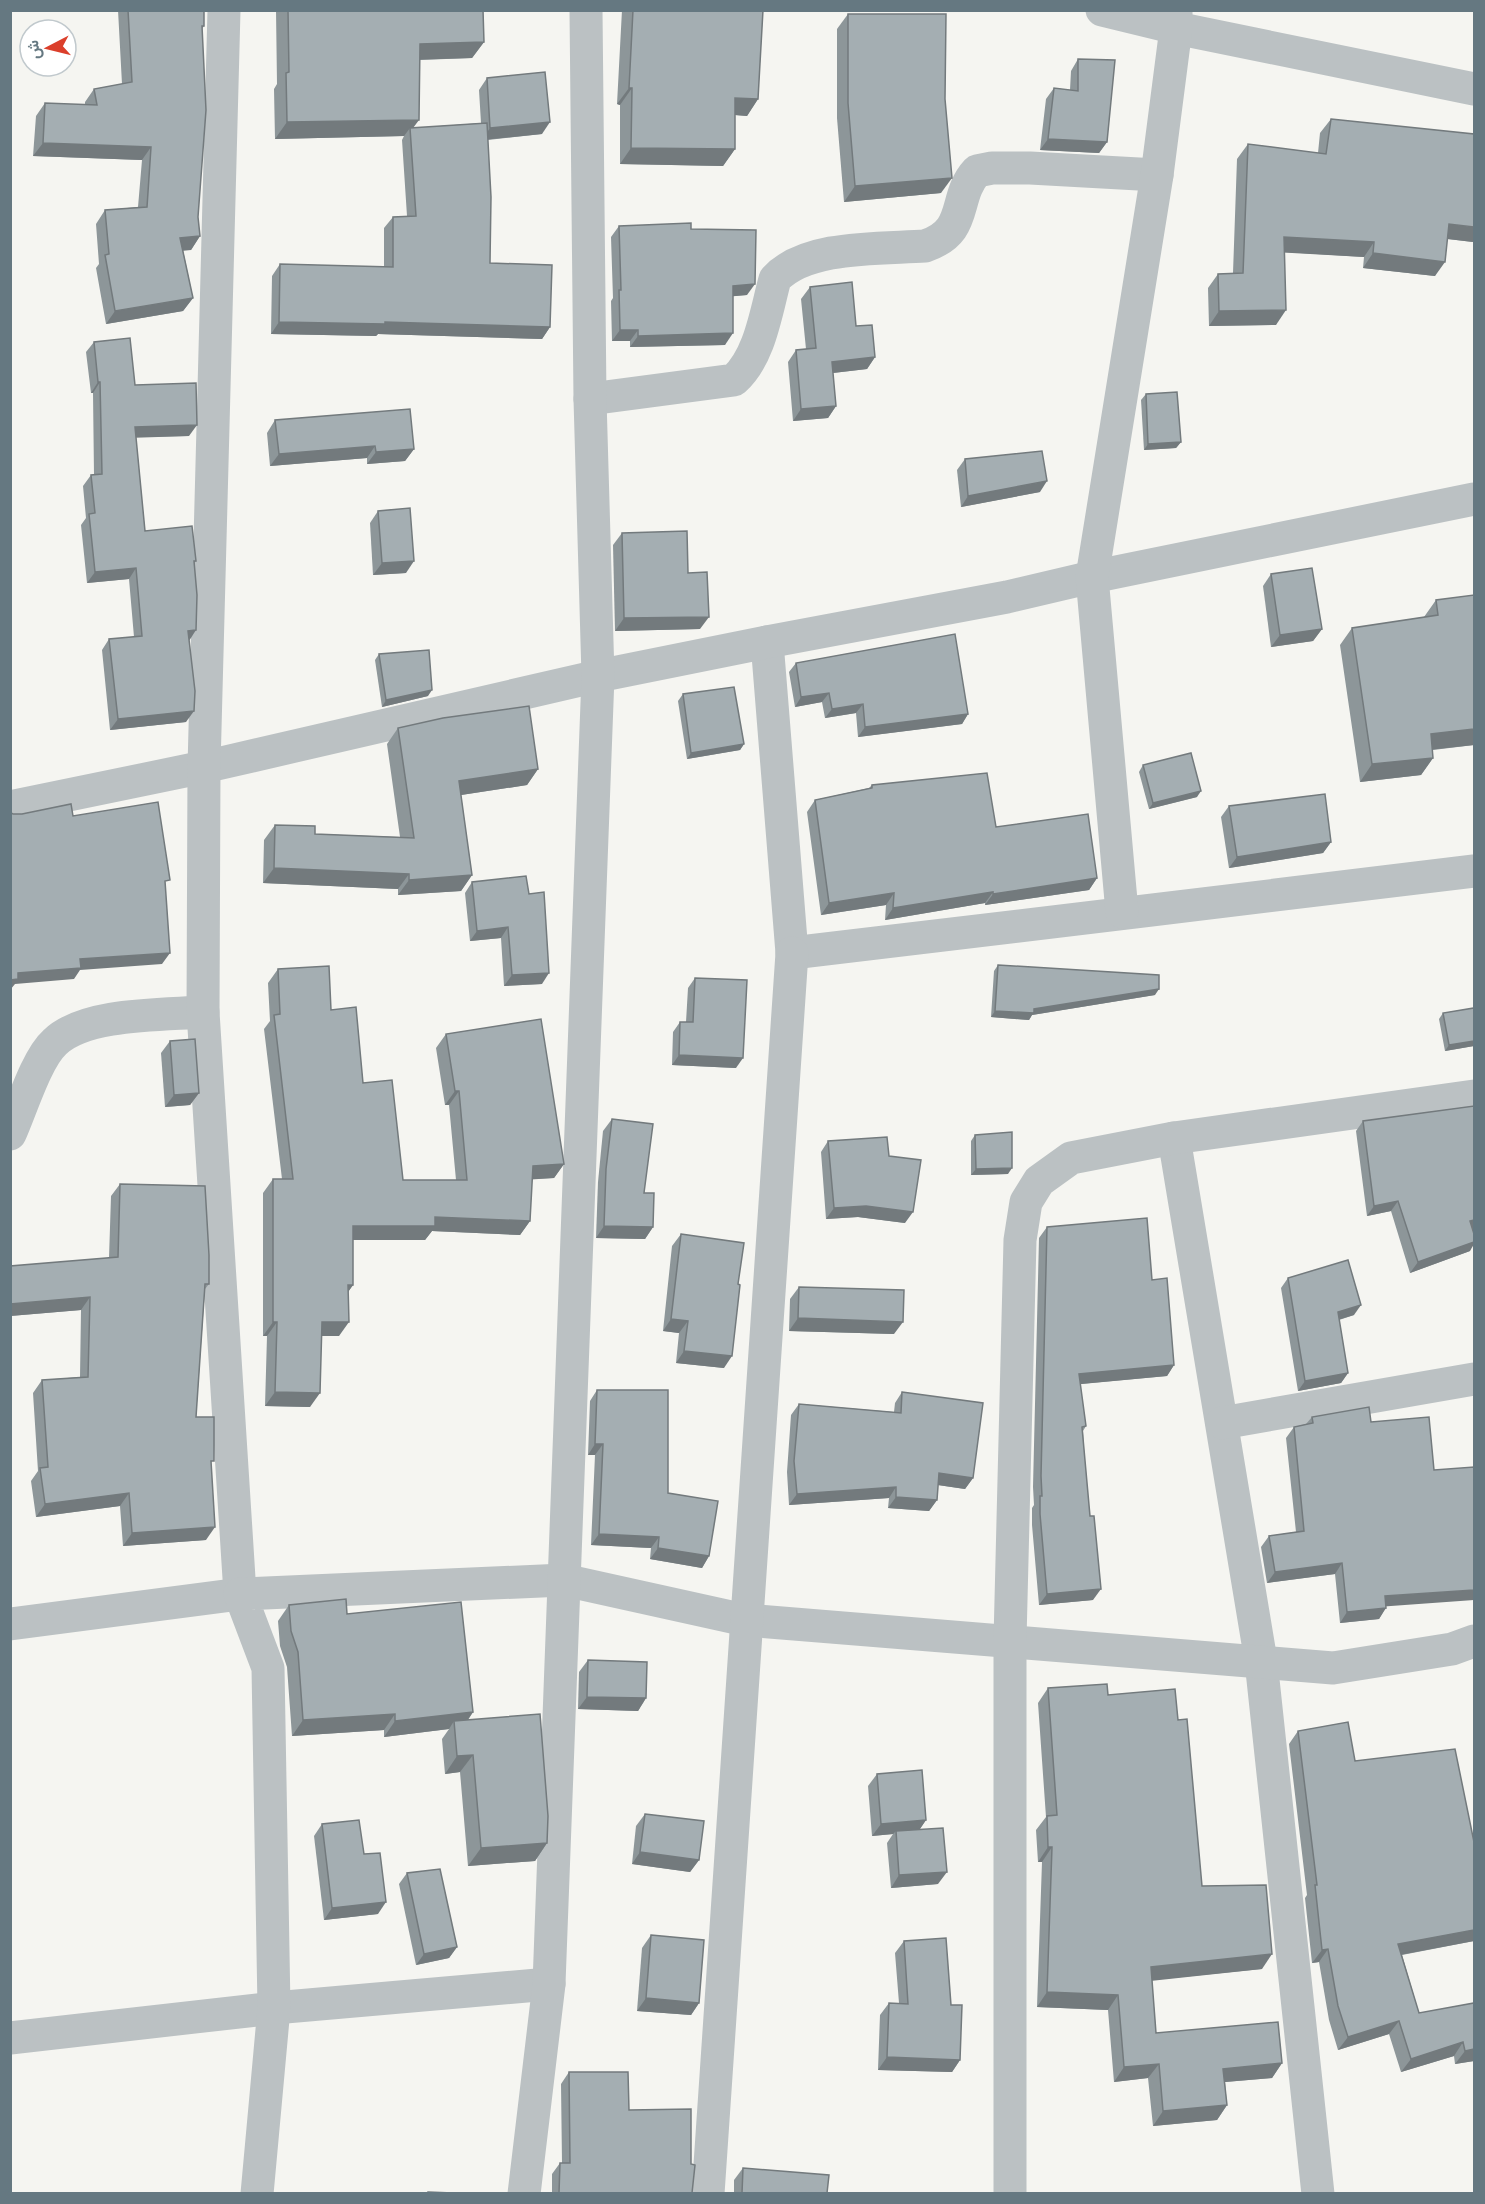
<svg xmlns="http://www.w3.org/2000/svg" width="1485" height="2204" font-family="'Golos Text',Vazirmatn,sans-serif">
	<rect width="100%" height="100%" fill="#f5f5f1"/>
	<g fill="none" stroke-linecap="round" stroke-linejoin="round">
		<g stroke="#bbc1c3" stroke-width="33">
			<path d="M 1102,10 L 1176,28 L 1474,89"/>
			<path d="M 590,399 L 734,380 C 760,357 766,312 775,279 C 806,245 880,249 925,246 C 970,231 952,198 977,171 L 992,168 L 1030,168 L 1157,175"/>
			<path d="M 767,642 L 792,953 C 1019,927 1247,898 1474,871"/>
			<path d="M 10,807 L 204,767 L 598,676 L 767,642 L 1007,597 L 1092,577 L 1474,499"/>
			<path d="M 1122,912 L 1092,577 L 1157,175 L 1176,28 L 1176,10"/>
			<path d="M 10,1134 C 21,1110 36,1059 55,1042 C 85,1013 162,1015 203,1012"/>
			<path d="M 1174,1138 L 1261,1661 L 1318,2194"/>
			<path d="M 1222,1423 L 1474,1379"/>
			<path d="M 10,1624 L 240,1594 L 203,1012 L 204,767 L 224,10"/>
			<path d="M 10,2038 L 274,2008 L 549,1984"/>
			<path d="M 257,2194 L 274,2008 L 268,1668 L 240,1594 L 564,1580 L 745,1620 L 1333,1668 L 1452,1649 L 1474,1641"/>
			<path d="M 524,2194 L 549,1984 L 598,676 L 590,399 L 586,10"/>
			<path d="M 708,2194 L 792,953"/>
			<path d="M 1010,2194 L 1010,1640 L 1020,1240 L 1026,1202 L 1039,1181 L 1071,1158 L 1174,1138 L 1474,1096"/>
		</g>
	</g>
	<g fill="#8d9699">
		<path d="M 118,10 L 204,10 L 204,26 L 202,29 L 198,217 L 200,236 L 191,250 L 183,250 L 193,298 L 183,311 L 106,324 L 96,268 L 99,264 L 96,224 L 105,210 L 138,207 L 142,160 L 33,156 L 36,116 L 45,103 L 85,105 L 85,102 L 94,89 L 122,84 Z"/>
		<path d="M 276,10 L 483,10 L 484,42 L 472,58 L 420,60 L 413,128 L 481,123 L 479,90 L 487,78 L 542,134 L 488,140 L 490,263 L 550,327 L 542,339 L 378,334 L 376,336 L 271,334 L 272,276 L 280,264 L 384,267 L 384,228 L 393,217 L 407,216 L 402,140 L 404,136 L 275,139 L 274,89 L 277,84 Z"/>
		<path d="M 622,10 L 763,10 L 758,99 L 747,116 L 735,115 L 735,149 L 723,166 L 620,164 L 620,105 L 617,104 Z"/>
		<path d="M 848,14 L 941,193 L 844,202 L 837,118 L 837,29 Z"/>
		<path d="M 1078,59 L 1107,142 L 1099,153 L 1040,150 L 1046,99 L 1054,88 L 1070,90 L 1071,71 Z"/>
		<path d="M 1331,119 L 1473,242 L 1448,239 L 1435,276 L 1363,268 L 1364,257 L 1284,252 L 1276,325 L 1209,326 L 1208,288 L 1218,274 L 1233,273 L 1237,159 L 1248,144 L 1318,153 L 1320,133 Z"/>
		<path d="M 619,226 L 691,229 L 747,295 L 733,296 L 725,345 L 630,347 L 630,341 L 612,341 L 611,301 L 613,298 L 611,237 Z"/>
		<path d="M 810,287 L 856,326 L 875,357 L 867,369 L 833,373 L 836,406 L 828,418 L 793,421 L 788,362 L 796,350 L 806,349 L 801,299 Z"/>
		<path d="M 94,342 L 135,385 L 189,436 L 136,437 L 145,531 L 196,561 L 194,563 L 189,640 L 186,722 L 110,730 L 102,650 L 109,639 L 134,637 L 129,579 L 87,583 L 81,525 L 86,518 L 83,486 L 91,475 L 94,475 L 93,393 L 91,393 L 86,352 Z"/>
		<path d="M 1146,394 L 1181,442 L 1176,448 L 1144,450 L 1141,400 Z"/>
		<path d="M 275,420 L 414,449 L 405,461 L 367,464 L 367,458 L 270,466 L 267,433 Z"/>
		<path d="M 965,459 L 1040,492 L 961,507 L 957,470 Z"/>
		<path d="M 378,511 L 406,573 L 373,575 L 370,523 Z"/>
		<path d="M 622,533 L 688,573 L 700,629 L 615,631 L 613,545 Z"/>
		<path d="M 1271,574 L 1322,629 L 1313,641 L 1271,647 L 1263,586 Z"/>
		<path d="M 1436,600 L 1474,745 L 1433,750 L 1433,758 L 1421,775 L 1360,782 L 1340,645 L 1352,628 L 1424,617 Z"/>
		<path d="M 379,654 L 428,696 L 382,707 L 375,660 Z"/>
		<path d="M 796,663 L 968,714 L 962,724 L 858,737 L 856,713 L 825,718 L 822,702 L 795,707 L 789,672 Z"/>
		<path d="M 683,694 L 744,744 L 740,750 L 687,759 L 678,701 Z"/>
		<path d="M 398,728 L 538,769 L 527,785 L 461,795 L 472,875 L 461,891 L 398,895 L 398,889 L 263,883 L 264,840 L 275,825 L 315,834 L 400,837 L 387,744 Z"/>
		<path d="M 1143,765 L 1197,797 L 1149,809 L 1139,772 Z"/>
		<path d="M 872,785 L 996,827 L 1097,878 L 1089,890 L 985,905 L 985,903 L 885,920 L 886,905 L 821,915 L 807,812 L 815,800 L 869,788 Z"/>
		<path d="M 1229,806 L 1331,842 L 1323,853 L 1229,868 L 1221,817 Z"/>
		<path d="M 472,882 L 529,894 L 542,984 L 504,986 L 501,938 L 470,941 L 465,893 Z"/>
		<path d="M 998,965 L 1155,995 L 1032,1015 L 1029,1020 L 991,1017 L 994,971 Z"/>
		<path d="M 278,969 L 331,1010 L 363,1083 L 403,1180 L 456,1180 L 449,1105 L 445,1105 L 436,1048 L 446,1034 L 564,1164 L 554,1178 L 532,1179 L 530,1221 L 520,1235 L 432,1231 L 425,1240 L 353,1240 L 353,1285 L 348,1292 L 339,1336 L 322,1336 L 310,1407 L 265,1406 L 267,1336 L 263,1336 L 263,1193 L 273,1179 L 282,1179 L 264,1029 L 270,1021 L 268,983 Z"/>
		<path d="M 695,978 L 736,1068 L 672,1065 L 673,1032 L 680,1022 L 686,1022 L 688,988 Z"/>
		<path d="M 1474,1008 L 1474,1046 L 1445,1051 L 1439,1019 L 1443,1013 Z"/>
		<path d="M 170,1041 L 199,1093 L 190,1105 L 165,1107 L 161,1053 Z"/>
		<path d="M 1474,1106 L 1474,1229 L 1473,1230 L 1470,1251 L 1410,1273 L 1391,1211 L 1367,1216 L 1356,1131 L 1363,1121 Z"/>
		<path d="M 612,1119 L 644,1193 L 653,1227 L 645,1239 L 596,1238 L 598,1182 L 603,1131 Z"/>
		<path d="M 975,1135 L 1008,1174 L 971,1175 L 971,1141 Z"/>
		<path d="M 828,1141 L 889,1156 L 905,1223 L 858,1217 L 826,1219 L 821,1152 Z"/>
		<path d="M 120,1184 L 209,1284 L 205,1289 L 196,1417 L 211,1465 L 206,1540 L 123,1546 L 120,1506 L 36,1517 L 31,1481 L 38,1471 L 33,1393 L 42,1380 L 80,1377 L 81,1310 L 10,1316 L 10,1266 L 109,1258 L 111,1196 Z"/>
		<path d="M 1047,1227 L 1152,1280 L 1174,1365 L 1167,1376 L 1080,1384 L 1086,1426 L 1083,1431 L 1093,1600 L 1039,1605 L 1032,1525 L 1032,1508 L 1034,1505 L 1033,1487 L 1039,1238 Z"/>
		<path d="M 681,1234 L 724,1368 L 676,1363 L 679,1333 L 663,1331 L 672,1246 Z"/>
		<path d="M 1288,1278 L 1354,1315 L 1339,1320 L 1348,1373 L 1341,1383 L 1298,1391 L 1281,1288 Z"/>
		<path d="M 799,1287 L 894,1334 L 789,1331 L 790,1299 Z"/>
		<path d="M 597,1390 L 668,1493 L 709,1556 L 702,1568 L 650,1559 L 651,1548 L 591,1545 L 595,1455 L 588,1455 L 590,1401 Z"/>
		<path d="M 902,1392 L 973,1478 L 965,1489 L 938,1485 L 937,1500 L 929,1511 L 888,1508 L 889,1498 L 789,1505 L 787,1472 L 791,1415 L 799,1404 L 894,1412 L 895,1403 Z"/>
		<path d="M 1312,1417 L 1386,1607 L 1379,1619 L 1340,1623 L 1335,1574 L 1267,1583 L 1261,1547 L 1269,1536 L 1296,1532 L 1286,1438 L 1294,1427 L 1306,1424 Z"/>
		<path d="M 289,1605 L 347,1614 L 473,1712 L 468,1720 L 547,1843 L 535,1861 L 468,1866 L 460,1772 L 445,1774 L 442,1739 L 449,1729 L 384,1737 L 384,1730 L 292,1736 L 287,1667 L 280,1646 L 278,1621 Z"/>
		<path d="M 588,1660 L 646,1698 L 638,1711 L 578,1709 L 579,1672 Z"/>
		<path d="M 1048,1688 L 1108,1695 L 1178,1720 L 1202,1886 L 1262,1969 L 1152,1980 L 1156,2033 L 1282,2063 L 1272,2078 L 1225,2082 L 1227,2105 L 1217,2120 L 1153,2126 L 1148,2078 L 1114,2082 L 1108,2010 L 1037,2007 L 1042,1862 L 1038,1862 L 1036,1830 L 1046,1817 L 1038,1703 Z"/>
		<path d="M 1298,1731 L 1355,1761 L 1474,1842 L 1474,1941 L 1402,1955 L 1419,2013 L 1474,2003 L 1474,2061 L 1455,2064 L 1454,2056 L 1401,2072 L 1389,2034 L 1338,2050 L 1329,2020 L 1319,1962 L 1312,1963 L 1305,1898 L 1307,1895 L 1289,1744 Z"/>
		<path d="M 877,1774 L 926,1820 L 919,1830 L 938,1884 L 891,1888 L 887,1843 L 893,1834 L 872,1836 L 868,1786 Z"/>
		<path d="M 645,1814 L 699,1860 L 690,1872 L 632,1864 L 636,1826 Z"/>
		<path d="M 322,1824 L 378,1914 L 324,1920 L 314,1836 Z"/>
		<path d="M 407,1873 L 457,1947 L 449,1958 L 416,1965 L 399,1884 Z"/>
		<path d="M 651,1935 L 699,2003 L 691,2015 L 637,2011 L 642,1948 Z"/>
		<path d="M 904,1941 L 951,2005 L 960,2060 L 952,2072 L 878,2070 L 880,2015 L 889,2003 L 899,2003 L 895,1953 Z"/>
		<path d="M 569,2072 L 629,2110 L 691,2164 L 692,2193 L 552,2193 L 552,2174 L 560,2163 L 562,2163 L 561,2084 Z"/>
		<path d="M 743,2168 L 827,2193 L 734,2193 L 734,2180 Z"/>
	</g>
	<g fill="#737a7d">
		<path d="M 484,42 L 472,58 L 408,60 L 420,44 Z"/>
		<path d="M 629,88 L 632,88 L 620,105 L 617,104 Z"/>
		<path d="M 735,98 L 758,99 L 747,116 L 723,114 Z"/>
		<path d="M 419,120 L 410,132 L 410,128 L 404,136 L 275,139 L 287,122 Z"/>
		<path d="M 550,122 L 542,134 L 482,140 L 490,128 Z"/>
		<path d="M 1048,139 L 1107,142 L 1099,153 L 1040,150 Z"/>
		<path d="M 43,143 L 151,147 L 142,160 L 33,156 Z"/>
		<path d="M 631,148 L 735,149 L 723,166 L 620,164 Z"/>
		<path d="M 952,178 L 941,193 L 844,202 L 855,186 Z"/>
		<path d="M 1449,224 L 1474,227 L 1474,241 L 1473,242 L 1439,238 Z"/>
		<path d="M 200,236 L 191,250 L 171,252 L 180,238 Z"/>
		<path d="M 1284,237 L 1374,242 L 1364,257 L 1274,252 Z"/>
		<path d="M 1373,253 L 1445,262 L 1435,276 L 1363,268 Z"/>
		<path d="M 755,284 L 747,295 L 725,297 L 733,286 Z"/>
		<path d="M 193,298 L 183,311 L 106,324 L 115,311 Z"/>
		<path d="M 1286,310 L 1276,325 L 1209,326 L 1219,311 Z"/>
		<path d="M 279,322 L 385,322 L 550,327 L 542,339 L 378,334 L 376,336 L 271,334 Z"/>
		<path d="M 620,330 L 638,330 L 630,341 L 612,341 Z"/>
		<path d="M 733,333 L 725,345 L 630,347 L 638,336 Z"/>
		<path d="M 875,357 L 867,369 L 824,374 L 832,362 Z"/>
		<path d="M 98,382 L 100,382 L 93,393 L 91,393 Z"/>
		<path d="M 836,406 L 828,418 L 793,421 L 801,409 Z"/>
		<path d="M 197,425 L 189,436 L 127,438 L 135,427 Z"/>
		<path d="M 1181,442 L 1176,448 L 1144,450 L 1148,444 Z"/>
		<path d="M 375,446 L 367,458 L 270,466 L 279,454 Z"/>
		<path d="M 414,449 L 405,461 L 367,464 L 376,452 Z"/>
		<path d="M 1047,481 L 1040,492 L 961,507 L 968,496 Z"/>
		<path d="M 414,561 L 406,573 L 373,575 L 382,563 Z"/>
		<path d="M 136,568 L 129,579 L 87,583 L 95,572 Z"/>
		<path d="M 709,617 L 700,629 L 615,631 L 624,618 Z"/>
		<path d="M 1322,629 L 1313,641 L 1271,647 L 1280,635 Z"/>
		<path d="M 196,630 L 189,641 L 188,631 Z"/>
		<path d="M 432,690 L 428,696 L 382,707 L 386,700 Z"/>
		<path d="M 829,693 L 822,702 L 795,707 L 801,697 Z"/>
		<path d="M 863,704 L 856,713 L 825,718 L 832,709 Z"/>
		<path d="M 194,711 L 186,722 L 110,730 L 118,719 Z"/>
		<path d="M 968,714 L 962,724 L 858,737 L 865,727 Z"/>
		<path d="M 1474,729 L 1474,745 L 1419,751 L 1431,734 Z"/>
		<path d="M 744,744 L 740,750 L 687,759 L 691,753 Z"/>
		<path d="M 1433,758 L 1421,775 L 1360,782 L 1372,764 Z"/>
		<path d="M 538,769 L 527,785 L 448,797 L 459,781 Z"/>
		<path d="M 1201,791 L 1197,797 L 1149,809 L 1153,803 Z"/>
		<path d="M 1331,842 L 1323,853 L 1229,868 L 1237,857 Z"/>
		<path d="M 274,868 L 409,874 L 398,889 L 263,883 Z"/>
		<path d="M 472,875 L 461,891 L 398,895 L 409,880 Z"/>
		<path d="M 1097,878 L 1089,890 L 985,905 L 993,894 Z"/>
		<path d="M 993,892 L 985,903 L 885,920 L 893,908 Z"/>
		<path d="M 894,893 L 886,905 L 821,915 L 829,903 Z"/>
		<path d="M 508,927 L 501,938 L 470,941 L 477,931 Z"/>
		<path d="M 170,953 L 162,964 L 80,970 L 74,979 L 15,984 L 10,990 L 10,980 L 18,973 L 80,959 Z"/>
		<path d="M 549,973 L 542,984 L 504,986 L 512,975 Z"/>
		<path d="M 1159,989 L 1155,995 L 1032,1015 L 1029,1020 L 991,1017 L 995,1011 L 1034,1009 Z"/>
		<path d="M 1474,1041 L 1474,1046 L 1445,1051 L 1449,1045 Z"/>
		<path d="M 679,1055 L 743,1058 L 736,1068 L 672,1065 Z"/>
		<path d="M 455,1091 L 459,1091 L 449,1105 L 445,1105 Z"/>
		<path d="M 199,1093 L 190,1105 L 165,1107 L 174,1095 Z"/>
		<path d="M 564,1164 L 554,1178 L 523,1180 L 533,1166 Z"/>
		<path d="M 1012,1168 L 1008,1174 L 971,1175 L 976,1169 Z"/>
		<path d="M 1398,1201 L 1391,1211 L 1367,1216 L 1374,1206 Z"/>
		<path d="M 866,1206 L 913,1212 L 905,1223 L 858,1217 L 826,1219 L 834,1208 Z"/>
		<path d="M 435,1217 L 530,1221 L 520,1235 L 432,1231 L 425,1240 L 343,1240 L 353,1226 Z"/>
		<path d="M 1474,1220 L 1474,1229 L 1463,1231 L 1470,1221 Z"/>
		<path d="M 604,1226 L 653,1227 L 645,1239 L 596,1238 Z"/>
		<path d="M 1474,1242 L 1474,1244 L 1470,1251 L 1410,1273 L 1418,1262 Z"/>
		<path d="M 348,1285 L 353,1285 L 343,1299 Z"/>
		<path d="M 90,1297 L 81,1310 L 10,1316 L 10,1304 Z"/>
		<path d="M 1361,1305 L 1354,1315 L 1331,1322 L 1338,1312 Z"/>
		<path d="M 798,1318 L 903,1322 L 894,1334 L 789,1331 Z"/>
		<path d="M 671,1319 L 688,1321 L 679,1333 L 663,1331 Z"/>
		<path d="M 273,1322 L 277,1322 L 267,1336 L 263,1336 Z"/>
		<path d="M 322,1322 L 349,1322 L 339,1336 L 312,1336 Z"/>
		<path d="M 684,1351 L 732,1356 L 724,1368 L 676,1363 Z"/>
		<path d="M 1174,1365 L 1167,1376 L 1071,1385 L 1079,1374 Z"/>
		<path d="M 1348,1373 L 1341,1383 L 1298,1391 L 1305,1381 Z"/>
		<path d="M 275,1392 L 320,1393 L 310,1407 L 265,1406 Z"/>
		<path d="M 595,1444 L 603,1444 L 595,1455 L 588,1455 Z"/>
		<path d="M 939,1473 L 973,1478 L 965,1489 L 931,1484 Z"/>
		<path d="M 896,1487 L 889,1498 L 789,1505 L 797,1494 Z"/>
		<path d="M 129,1493 L 120,1506 L 36,1517 L 45,1504 Z"/>
		<path d="M 896,1497 L 937,1500 L 929,1511 L 888,1508 Z"/>
		<path d="M 215,1527 L 206,1540 L 123,1546 L 132,1533 Z"/>
		<path d="M 599,1534 L 659,1537 L 651,1548 L 591,1545 Z"/>
		<path d="M 658,1548 L 709,1556 L 702,1568 L 650,1559 Z"/>
		<path d="M 1342,1563 L 1335,1574 L 1267,1583 L 1275,1572 Z"/>
		<path d="M 1101,1589 L 1093,1600 L 1039,1605 L 1047,1594 Z"/>
		<path d="M 1474,1590 L 1474,1600 L 1377,1607 L 1385,1596 Z"/>
		<path d="M 1386,1608 L 1379,1619 L 1340,1623 L 1347,1612 Z"/>
		<path d="M 587,1697 L 646,1698 L 638,1711 L 578,1709 Z"/>
		<path d="M 473,1712 L 462,1728 L 454,1721 L 449,1729 L 384,1737 L 395,1721 Z"/>
		<path d="M 395,1714 L 384,1730 L 292,1736 L 303,1720 Z"/>
		<path d="M 473,1755 L 460,1772 L 445,1774 L 457,1756 Z"/>
		<path d="M 926,1820 L 918,1832 L 896,1831 L 893,1834 L 872,1836 L 881,1824 Z"/>
		<path d="M 547,1843 L 535,1861 L 468,1866 L 481,1848 Z"/>
		<path d="M 1048,1847 L 1052,1847 L 1042,1862 L 1038,1862 Z"/>
		<path d="M 640,1852 L 699,1860 L 690,1872 L 632,1864 Z"/>
		<path d="M 947,1872 L 938,1884 L 891,1888 L 899,1875 Z"/>
		<path d="M 386,1902 L 378,1914 L 324,1920 L 332,1908 Z"/>
		<path d="M 1474,1930 L 1474,1941 L 1389,1957 L 1398,1944 Z"/>
		<path d="M 457,1947 L 449,1958 L 416,1965 L 424,1954 Z"/>
		<path d="M 1328,1949 L 1319,1962 L 1312,1963 L 1322,1950 Z"/>
		<path d="M 1272,1954 L 1262,1969 L 1141,1982 L 1151,1967 Z"/>
		<path d="M 1047,1992 L 1118,1995 L 1108,2010 L 1037,2007 Z"/>
		<path d="M 646,1998 L 699,2003 L 691,2015 L 637,2011 Z"/>
		<path d="M 1399,2021 L 1389,2034 L 1338,2050 L 1348,2037 Z"/>
		<path d="M 1463,2042 L 1454,2056 L 1401,2072 L 1411,2059 Z"/>
		<path d="M 1474,2049 L 1474,2061 L 1455,2064 L 1465,2051 Z"/>
		<path d="M 887,2057 L 960,2060 L 952,2072 L 878,2070 Z"/>
		<path d="M 1282,2063 L 1272,2078 L 1213,2083 L 1223,2069 Z"/>
		<path d="M 1159,2064 L 1148,2078 L 1114,2082 L 1124,2067 Z"/>
		<path d="M 1227,2105 L 1217,2120 L 1153,2126 L 1163,2111 Z"/>
	</g>
	<g fill="#a4aeb2" stroke="#737a7d" stroke-width="1.5">
		<path d="M 128,10 L 204,10 L 204,26 L 202,26 L 206,110 L 198,217 L 200,236 L 180,238 L 193,298 L 115,311 L 105,255 L 109,254 L 105,210 L 147,207 L 151,147 L 43,143 L 45,103 L 97,105 L 94,89 L 132,82 Z"/>
		<path d="M 288,10 L 483,10 L 484,42 L 420,44 L 419,120 L 287,122 L 286,73 L 289,72 Z"/>
		<path d="M 633,10 L 763,10 L 758,99 L 735,98 L 735,149 L 631,148 L 632,88 L 629,88 Z"/>
		<path d="M 848,14 L 946,14 L 945,99 L 952,178 L 855,186 L 848,103 Z"/>
		<path d="M 1078,59 L 1115,60 L 1107,142 L 1048,139 L 1054,88 L 1078,91 Z"/>
		<path d="M 545,72 L 550,122 L 490,128 L 487,78 Z"/>
		<path d="M 1331,119 L 1474,134 L 1474,227 L 1449,224 L 1445,262 L 1373,253 L 1374,242 L 1284,237 L 1286,310 L 1219,311 L 1218,274 L 1243,273 L 1248,144 L 1326,154 Z"/>
		<path d="M 487,123 L 491,197 L 490,263 L 552,265 L 550,327 L 385,322 L 385,324 L 279,322 L 280,264 L 393,267 L 393,217 L 416,216 L 410,128 Z"/>
		<path d="M 691,223 L 691,229 L 756,230 L 755,284 L 733,286 L 733,333 L 638,336 L 638,330 L 620,330 L 619,290 L 621,290 L 619,226 Z"/>
		<path d="M 852,282 L 856,326 L 872,325 L 875,357 L 832,362 L 836,406 L 801,409 L 796,350 L 816,348 L 810,287 Z"/>
		<path d="M 130,338 L 135,385 L 196,383 L 197,425 L 135,427 L 145,531 L 192,526 L 196,561 L 194,561 L 197,595 L 196,630 L 188,631 L 195,691 L 194,711 L 118,719 L 109,639 L 142,636 L 136,568 L 95,572 L 89,514 L 95,513 L 91,475 L 102,474 L 100,382 L 98,382 L 94,342 Z"/>
		<path d="M 1177,392 L 1181,442 L 1148,444 L 1146,394 Z"/>
		<path d="M 410,409 L 414,449 L 376,452 L 375,446 L 279,454 L 275,420 Z"/>
		<path d="M 1042,451 L 1047,481 L 968,496 L 965,459 Z"/>
		<path d="M 410,508 L 414,561 L 382,563 L 378,511 Z"/>
		<path d="M 687,531 L 688,573 L 707,572 L 709,617 L 624,618 L 622,533 Z"/>
		<path d="M 1312,568 L 1322,629 L 1280,635 L 1271,574 Z"/>
		<path d="M 1474,595 L 1474,729 L 1431,734 L 1433,758 L 1372,764 L 1352,628 L 1438,615 L 1436,600 Z"/>
		<path d="M 955,634 L 968,714 L 865,727 L 863,704 L 832,709 L 829,693 L 801,697 L 796,663 Z"/>
		<path d="M 429,650 L 432,690 L 386,700 L 379,654 Z"/>
		<path d="M 734,687 L 744,744 L 691,753 L 683,694 Z"/>
		<path d="M 529,706 L 538,769 L 459,781 L 472,875 L 409,880 L 409,874 L 274,868 L 275,825 L 315,826 L 315,834 L 414,838 L 398,728 L 443,718 Z"/>
		<path d="M 1191,753 L 1201,791 L 1153,803 L 1143,765 Z"/>
		<path d="M 987,773 L 996,827 L 1088,814 L 1097,878 L 993,894 L 993,892 L 893,908 L 894,893 L 829,903 L 815,800 L 872,788 L 872,785 Z"/>
		<path d="M 1325,794 L 1331,842 L 1237,857 L 1229,806 Z"/>
		<path d="M 158,802 L 170,880 L 165,881 L 170,953 L 80,959 L 81,968 L 18,973 L 18,979 L 10,980 L 10,812 L 13,814 L 22,814 L 71,804 L 73,816 Z"/>
		<path d="M 526,876 L 529,894 L 544,892 L 549,973 L 512,975 L 508,927 L 477,931 L 472,882 Z"/>
		<path d="M 998,965 L 1159,975 L 1159,989 L 1034,1009 L 1034,1013 L 995,1011 Z"/>
		<path d="M 329,966 L 331,1010 L 356,1007 L 363,1083 L 392,1080 L 403,1180 L 467,1180 L 459,1091 L 455,1091 L 446,1034 L 541,1019 L 564,1164 L 533,1166 L 530,1221 L 435,1217 L 435,1226 L 353,1226 L 353,1285 L 348,1285 L 349,1322 L 322,1322 L 320,1393 L 275,1392 L 277,1322 L 273,1322 L 273,1179 L 293,1179 L 274,1015 L 280,1014 L 278,969 Z"/>
		<path d="M 695,978 L 747,980 L 743,1058 L 679,1055 L 680,1022 L 693,1022 Z"/>
		<path d="M 1474,1008 L 1474,1041 L 1449,1045 L 1443,1013 Z"/>
		<path d="M 195,1039 L 199,1093 L 174,1095 L 170,1041 Z"/>
		<path d="M 1474,1106 L 1474,1220 L 1470,1221 L 1474,1234 L 1474,1242 L 1418,1262 L 1398,1201 L 1374,1206 L 1363,1121 Z"/>
		<path d="M 612,1119 L 653,1124 L 644,1193 L 654,1193 L 653,1227 L 604,1226 L 606,1169 Z"/>
		<path d="M 1012,1132 L 1012,1168 L 976,1169 L 975,1135 Z"/>
		<path d="M 887,1137 L 889,1156 L 921,1160 L 913,1212 L 866,1206 L 834,1208 L 828,1141 Z"/>
		<path d="M 120,1184 L 205,1186 L 209,1255 L 209,1284 L 205,1284 L 196,1417 L 214,1417 L 214,1461 L 211,1461 L 215,1527 L 132,1533 L 129,1493 L 45,1504 L 40,1468 L 48,1467 L 42,1380 L 88,1377 L 90,1297 L 10,1304 L 10,1266 L 118,1257 Z"/>
		<path d="M 1147,1218 L 1152,1280 L 1167,1278 L 1174,1365 L 1079,1374 L 1086,1426 L 1082,1427 L 1090,1516 L 1094,1516 L 1101,1589 L 1047,1594 L 1040,1514 L 1040,1496 L 1042,1496 L 1041,1476 L 1047,1227 Z"/>
		<path d="M 681,1234 L 744,1243 L 738,1284 L 740,1285 L 732,1356 L 684,1351 L 688,1321 L 671,1319 Z"/>
		<path d="M 1348,1260 L 1361,1305 L 1338,1312 L 1348,1373 L 1305,1381 L 1288,1278 Z"/>
		<path d="M 799,1287 L 904,1290 L 903,1322 L 798,1318 Z"/>
		<path d="M 597,1390 L 668,1390 L 668,1493 L 718,1501 L 709,1556 L 658,1548 L 659,1537 L 599,1534 L 603,1444 L 595,1444 Z"/>
		<path d="M 902,1392 L 983,1403 L 973,1478 L 939,1473 L 937,1500 L 896,1497 L 896,1487 L 797,1494 L 794,1461 L 799,1404 L 901,1413 Z"/>
		<path d="M 1369,1407 L 1371,1422 L 1429,1417 L 1434,1470 L 1474,1467 L 1474,1590 L 1385,1596 L 1386,1608 L 1347,1612 L 1342,1563 L 1275,1572 L 1269,1536 L 1304,1531 L 1294,1427 L 1313,1423 L 1312,1417 Z"/>
		<path d="M 346,1599 L 347,1614 L 461,1602 L 473,1712 L 395,1721 L 395,1714 L 303,1720 L 298,1652 L 291,1631 L 289,1605 Z"/>
		<path d="M 588,1660 L 647,1662 L 646,1698 L 587,1697 Z"/>
		<path d="M 1107,1684 L 1108,1695 L 1175,1689 L 1178,1720 L 1187,1719 L 1202,1886 L 1266,1885 L 1272,1954 L 1151,1967 L 1156,2033 L 1278,2022 L 1282,2063 L 1223,2069 L 1227,2105 L 1163,2111 L 1159,2064 L 1124,2067 L 1118,1995 L 1047,1992 L 1052,1847 L 1048,1847 L 1047,1816 L 1057,1815 L 1048,1688 Z"/>
		<path d="M 540,1714 L 548,1816 L 547,1843 L 481,1848 L 473,1755 L 457,1756 L 454,1721 Z"/>
		<path d="M 1348,1722 L 1355,1761 L 1455,1749 L 1474,1842 L 1474,1930 L 1398,1944 L 1419,2013 L 1474,2003 L 1474,2049 L 1465,2051 L 1463,2042 L 1411,2059 L 1399,2021 L 1348,2037 L 1338,2006 L 1328,1949 L 1322,1950 L 1315,1885 L 1317,1885 L 1298,1731 Z"/>
		<path d="M 922,1770 L 926,1820 L 881,1824 L 877,1774 Z"/>
		<path d="M 645,1814 L 704,1821 L 699,1860 L 640,1852 Z"/>
		<path d="M 359,1820 L 364,1854 L 380,1853 L 386,1902 L 332,1908 L 322,1824 Z"/>
		<path d="M 943,1828 L 947,1872 L 899,1875 L 896,1831 Z"/>
		<path d="M 440,1869 L 457,1947 L 424,1954 L 407,1873 Z"/>
		<path d="M 651,1935 L 704,1940 L 699,2003 L 646,1998 Z"/>
		<path d="M 946,1938 L 951,2005 L 962,2005 L 960,2060 L 887,2057 L 889,2003 L 908,2004 L 904,1941 Z"/>
		<path d="M 569,2072 L 628,2072 L 629,2110 L 691,2109 L 691,2164 L 695,2165 L 692,2193 L 559,2193 L 560,2163 L 570,2163 Z"/>
		<path d="M 743,2168 L 829,2175 L 827,2193 L 742,2193 Z"/>
		<path d="M 428,2192 L 453,2193 L 428,2193 Z"/>
	</g>
	<rect width="1485" height="2204" fill="none" stroke="#657881" stroke-width="24"/>
	<g transform="translate(48 48) rotate(263)"><circle r="28" fill="#ffffff" stroke="#c1c9cd" stroke-width="1.5"/>
	<path d="M0-4.5L10 22L0 15L-10 22Z" fill="#db3f2b"/>
	<text y="-9" font-size="16" font-weight="bold" text-anchor="middle" fill="#657881">ش</text>
	</g>
</svg>
